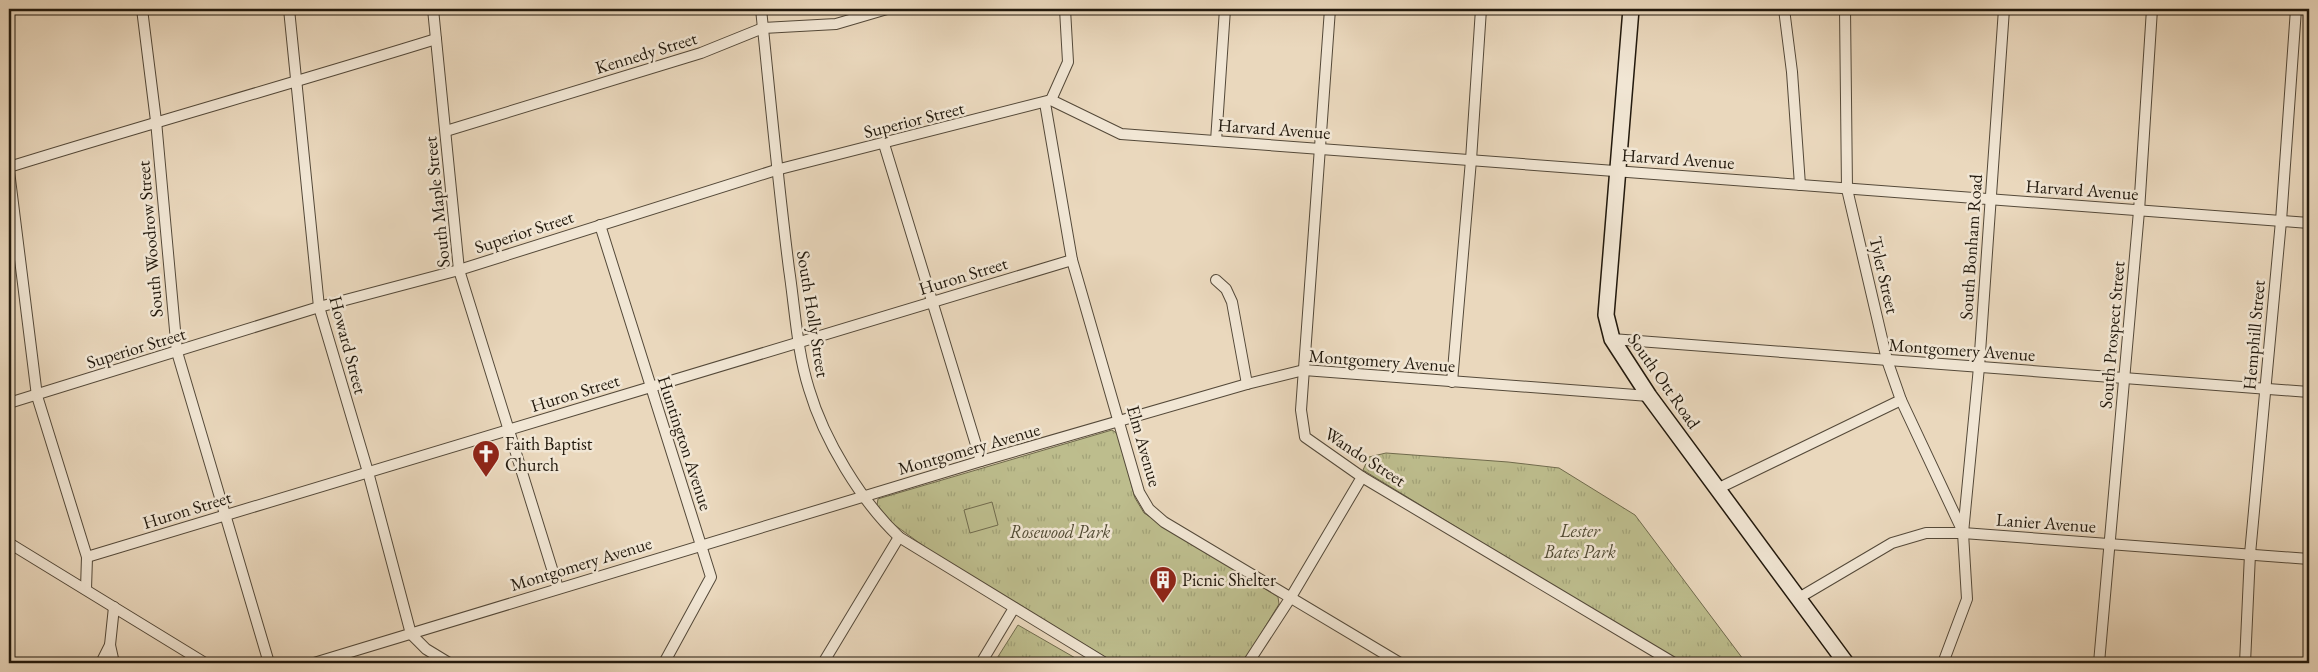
<svg xmlns="http://www.w3.org/2000/svg" width="2318" height="672" font-family="'EB Garamond',serif">
	<defs>
		<pattern id="grass-tufts" width="24" height="20" patternUnits="userSpaceOnUse" patternTransform="scale(1.25)"><rect width="24" height="20" fill="#bdbd8d"/><path d="M3 7l-1-3M5 7V3M7 7l1-3M15 17l-1-3M17 17v-4M19 17l1-3" fill="none" stroke="#a2a278"/></pattern>
	</defs>
	<rect width="100%" height="100%" fill="#ead8bd"/>
	<filter id="stains"><feTurbulence type="fractalNoise" baseFrequency=".004" numOctaves="4"/><feColorMatrix values="0 0 0 0 .2 0 0 0 0 .09 0 0 0 0 .02 0 0 0 .5 -.17"/></filter>
	<radialGradient id="worn" r=".72"><stop offset=".6" stop-color="#630" stop-opacity="0"/><stop offset="1" stop-color="#630" stop-opacity=".3"/></radialGradient>
	<g fill="url(#grass-tufts)" stroke="#706b4d">
		<path d="M 1112,430 L 1118,434 L 1135,498 L 1144,513 L 1278,597 L 1279,604 L 1243,663 L 1115,663 L 929,550 L 892,523 L 877,505 L 878,499 L 881,498 Z"/>
		<path d="M 1386,453 L 1508,462 L 1559,468 L 1635,515 L 1746,663 L 1679,663 L 1363,470 L 1369,457 Z"/>
		<path d="M 1018,625 L 1084,663 L 994,663 Z"/>
	</g>
	<path fill="#bdbd8d" stroke="#706b4d" d="M 992,502 L 998,525 L 970,533 L 964,510 Z"/>
	<g fill="none" stroke-linecap="round" stroke-linejoin="round">
		<defs>
			<g id="street">
				<path d="M 142,9 L 156,121 L 177,352 L 269,663"/>
				<path d="M 289,9 L 319,307 L 368,472 L 411,634 L 426,649 L 449,663"/>
				<path d="M 433,9 L 459,270 L 558,588"/>
				<path d="M 761,9 C 770,96 778,183 789,269 C 795,309 797,351 809,389 C 824,440 861,501 899,537 L 1105,663"/>
				<path d="M 1330,9 L 1301,410 L 1305,437 L 1362,477 L 1674,663"/>
				<path d="M 1784,9 L 1792,72 L 1800,185"/>
				<path d="M 1845,9 L 1847,189 L 1887,360 L 1901,400 L 1963,532"/>
				<path d="M 1051,100 L 1121,134 L 2309,223"/>
				<path d="M 1051,100 L 1068,62 L 1065,9"/>
				<path d="M 1045,103 L 1072,260 L 1139,492 L 1149,509 L 1164,522 L 1400,663"/>
				<path d="M 446,131 L 701,53 L 763,28 L 836,24 L 887,9"/>
				<path d="M 1216,141 L 1225,9"/>
				<path d="M 884,144 L 981,461"/>
				<path d="M 9,167 C 151,123 294,83 436,39"/>
				<path d="M 9,171 L 37,396 L 87,557 L 86,589"/>
				<path d="M 600,225 L 711,577 L 664,663"/>
				<path d="M 1216,280 L 1226,289 L 1232,302 L 1247,384"/>
				<path d="M 1612,339 L 2309,392"/>
				<path d="M 1452,382 L 1471,160 L 1481,9"/>
				<path d="M 9,403 L 319,307 L 459,270 L 776,170 L 1051,100"/>
				<path d="M 1717,489 L 1901,400"/>
				<path d="M 9,543 L 205,663"/>
				<path d="M 87,557 L 1072,260"/>
				<path d="M 1797,599 L 1892,543 L 1926,533 L 1963,533 L 2309,559"/>
				<path d="M 110,645 L 114,663"/>
				<path d="M 101,663 L 110,645 L 114,607"/>
				<path d="M 314,663 L 981,461 L 1247,384 L 1304,370 L 1649,396"/>
				<path d="M 823,663 L 899,537"/>
				<path d="M 981,663 L 1014,608"/>
				<path d="M 1248,663 L 1291,597 L 1362,477"/>
				<path d="M 1943,663 L 1967,599 L 1963,533 L 1979,367 L 2004,9"/>
				<path d="M 2099,663 L 2139,211 L 2152,9"/>
				<path d="M 2245,663 L 2250,554 L 2281,221 L 2296,9"/>
			</g>
			<path id="secondary" d="M 1631,9 L 1606,315 L 1612,339 L 1649,396 L 1846,663"/>
		</defs>
		<use href="#street" stroke="#544939" stroke-width="12"/>
		<use href="#secondary" stroke="#22190d" stroke-width="18"/>
		<use href="#street" stroke="#f1e6d4" stroke-width="10"/>
		<use href="#secondary" stroke="#f1e6d4" stroke-width="15"/>
	</g>
	<defs>
		<symbol id="church-pin" viewBox="-11 -11 22 30"><path d="M0 17L-7.5 6A9.5 9.5 0 1 1 7.5 6Z" fill="#8f2418" stroke="#f1e6d4"/><path d="M-1.2-6h2.4v3.5h3.3v2.4h-3.3V6h-2.4V-.1h-3.3v-2.4h3.3Z" fill="#fff"/></symbol>
		<symbol id="building-pin" viewBox="-11 -11 22 30"><path d="M0 17L-7.5 6A9.5 9.5 0 1 1 7.5 6Z" fill="#8f2418" stroke="#f1e6d4"/><path d="M-4-6H4V6H1V3H-1V6H-4ZM-2.5-4.3h1.7v1.8h-1.7ZM.8-4.3h1.7v1.8H.8ZM-2.5-1h1.7V.8h-1.7ZM.8-1h1.7V.8H.8Z" fill="#fff"/></symbol>
	</defs>
	<g fill-rule="evenodd">
		<use href="#church-pin" x="470" y="438" width="32" height="43"/>
		<use href="#building-pin" x="1147" y="564" width="32" height="43"/>
	</g>
	<g text-anchor="middle" stroke-width="5" stroke-linejoin="round" paint-order="stroke">
		<g font-size="18" fill="#22190d" stroke="#f1e6d4">
			<text transform="translate(646 53) rotate(-17)" y="6">Kennedy Street</text>
			<text transform="translate(914 120) rotate(-14)" y="6">Superior Street</text>
			<text transform="translate(1274 129) rotate(4)" y="6">Harvard Avenue</text>
			<text transform="translate(1678 159) rotate(4)" y="6">Harvard Avenue</text>
			<text transform="translate(2082 190) rotate(4)" y="6">Harvard Avenue</text>
			<text transform="translate(437 202) rotate(-96)" y="6">South Maple Street</text>
			<text transform="translate(524 232) rotate(-18)" y="6">Superior Street</text>
			<text transform="translate(150 239) rotate(-95)" y="6">South Woodrow Street</text>
			<text transform="translate(1971 247) rotate(-86)" y="6">South Bonham Road</text>
			<text transform="translate(1884 275) rotate(77)" y="6">Tyler Street</text>
			<text transform="translate(963 276) rotate(-17)" y="6">Huron Street</text>
			<text transform="translate(813 314) rotate(81)" y="6">South Holly Street</text>
			<text transform="translate(2112 335) rotate(-85)" y="6">South Prospect Street</text>
			<text transform="translate(2254 335) rotate(-85)" y="6">Hemphill Street</text>
			<text transform="translate(348 345) rotate(75)" y="6">Howard Street</text>
			<text transform="translate(136 348) rotate(-17)" y="6">Superior Street</text>
			<text transform="translate(1962 350) rotate(4)" y="6">Montgomery Avenue</text>
			<text transform="translate(1382 361) rotate(4)" y="6">Montgomery Avenue</text>
			<text transform="translate(1664 381) rotate(55)" y="6">South Ott Road</text>
			<text transform="translate(575 393) rotate(-17)" y="6">Huron Street</text>
			<text transform="translate(685 443) rotate(72)" y="6">Huntington Avenue</text>
			<text transform="translate(1144 446) rotate(74)" y="6">Elm Avenue</text>
			<text transform="translate(969 449) rotate(-16)" y="6">Montgomery Avenue</text>
			<text transform="translate(1365 457) rotate(33)" y="6">Wando Street</text>
			<text transform="translate(187 510) rotate(-17)" y="6">Huron Street</text>
			<text transform="translate(2046 523) rotate(4)" y="6">Lanier Avenue</text>
			<text transform="translate(581 564) rotate(-17)" y="6">Montgomery Avenue</text>
		</g>
		<g font-size="18" fill="#22190d" stroke="#f1e6d4" text-anchor="start">
			<text x="505" y="450">Faith Baptist<tspan x="505" dy="21">Church</tspan></text>
			<text x="1182" y="586">Picnic Shelter</text>
		</g>
		<g font-size="18" font-style="italic" fill="#504a33" stroke="#f1e6d4">
			<text x="1580" y="537">Lester<tspan x="1580" dy="21">Bates Park</tspan></text>
			<text x="1060" y="538">Rosewood Park</text>
		</g>
	</g>
	<rect width="2318" height="672" fill="none" stroke="#ead8bd" stroke-width="30"/>
	<rect x="10" y="10" width="2298" height="652" fill="none" stroke="#22190d" stroke-width="2.5"/>
	<rect x="15" y="15" width="2288" height="642" fill="none" stroke="#22190d"/>
	<rect width="100%" height="100%" filter="url(#stains)"/>
	<rect width="100%" height="100%" fill="url(#worn)"/>
</svg>
